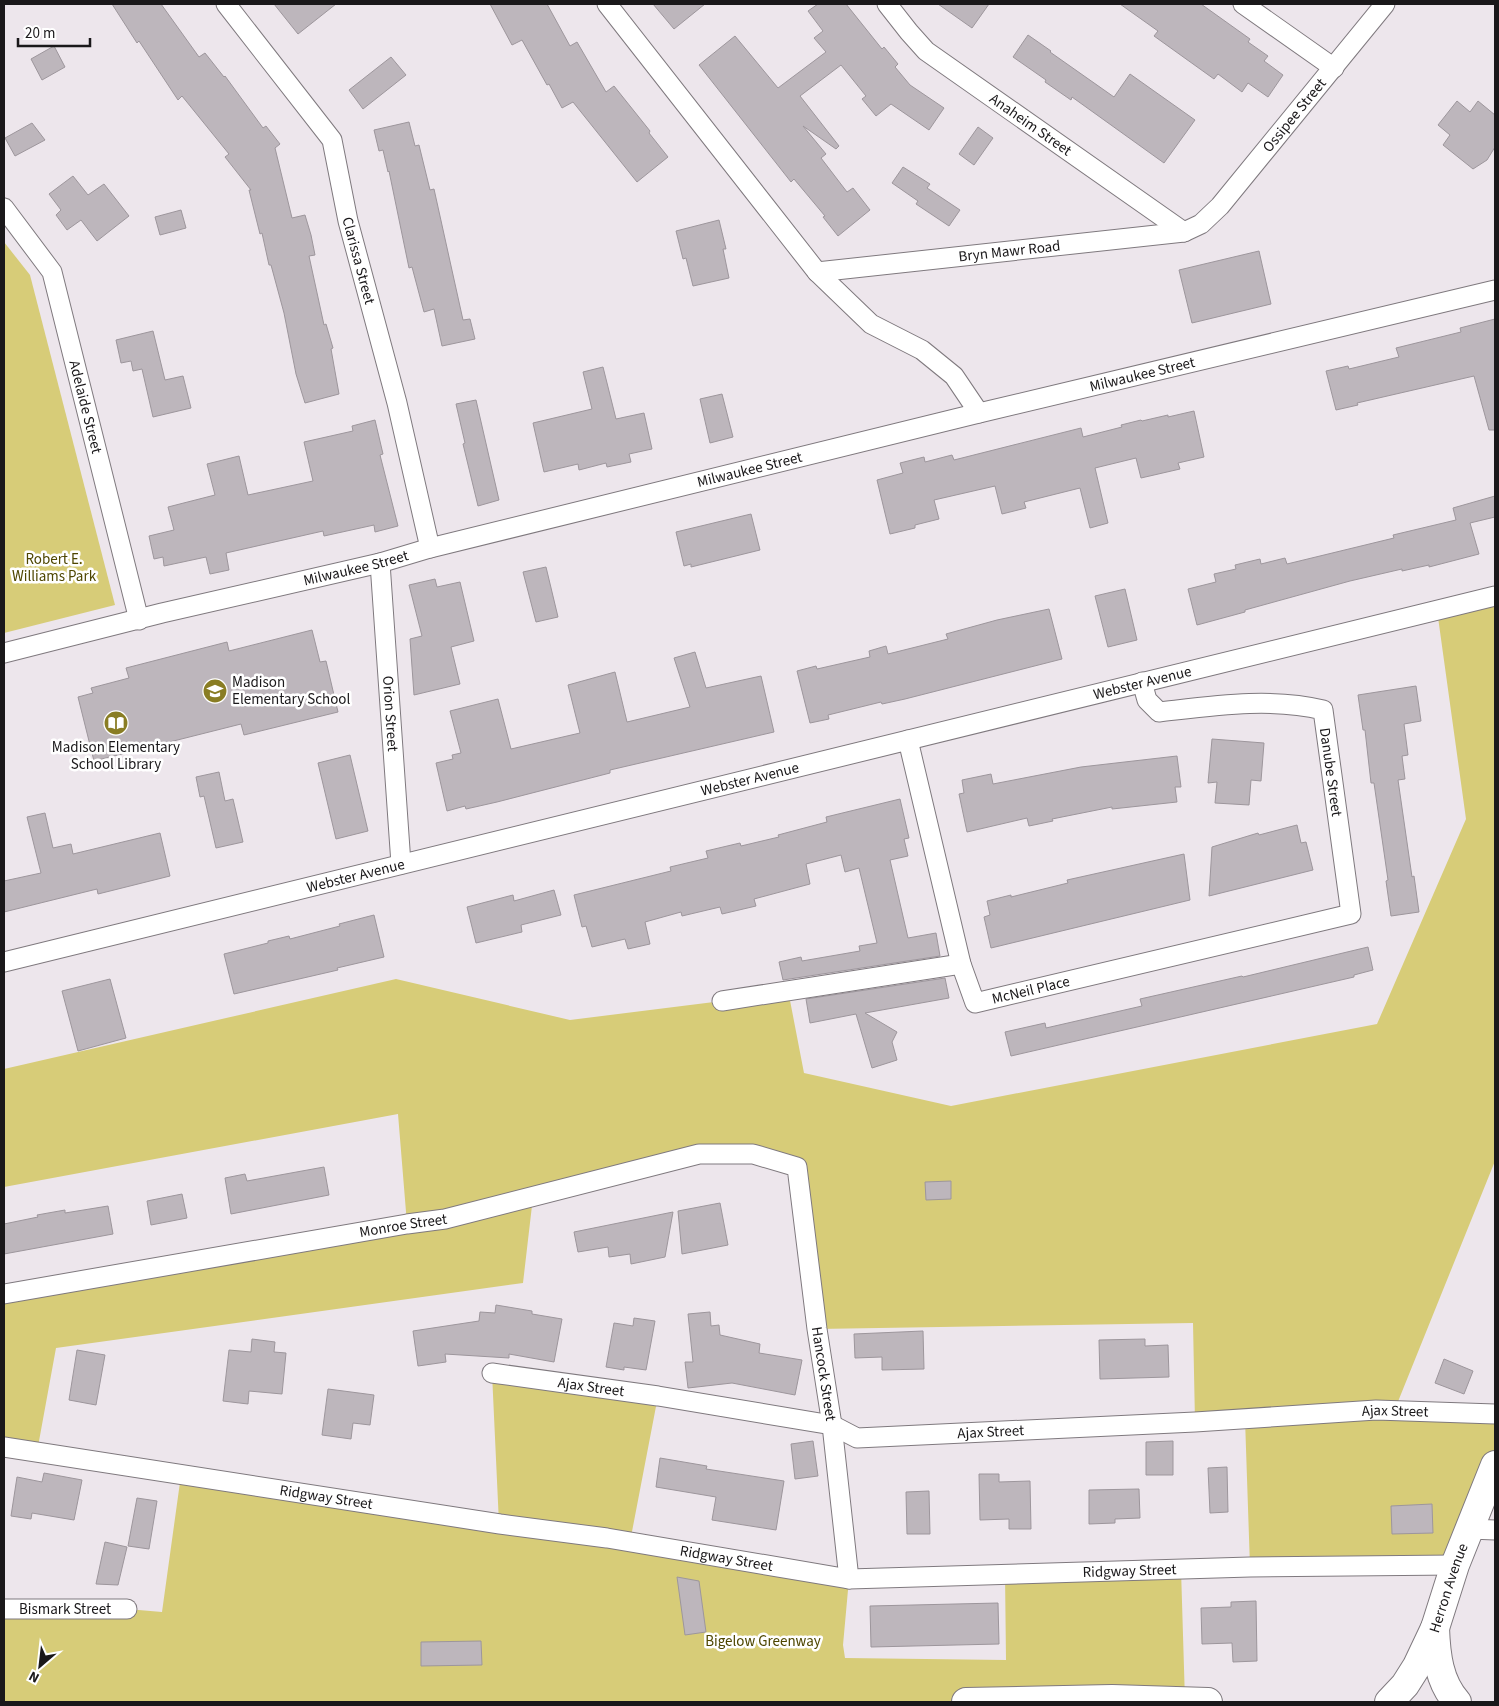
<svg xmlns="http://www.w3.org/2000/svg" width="1499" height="1706" font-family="'Source Sans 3',sans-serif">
	<rect width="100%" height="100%" fill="#ede6ec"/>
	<g fill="#d7cc78">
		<path d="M 4,242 L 30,275 L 115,605 L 4,633 Z"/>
		<path d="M 1495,596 L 1495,1161 L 1395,1409 L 1495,1414 L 1495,1465 L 1455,1565 L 1250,1567 L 1245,1419 L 1195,1422 L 1193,1323 L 817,1329 L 797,1167 L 699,1154 L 533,1197 L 523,1283 L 56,1348 L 37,1452 L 4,1447 L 4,1288 L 407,1224 L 398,1114 L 4,1187 L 4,1069 L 396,979 L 570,1020 L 722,1001 L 788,990 L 804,1073 L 951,1106 L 1377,1024 L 1466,819 L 1437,610 Z"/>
		<path d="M 492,1373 L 658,1396 L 630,1542 L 849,1579 L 843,1645 L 845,1658 L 1006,1660 L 1005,1574 L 1181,1569 L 1185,1701 L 4,1702 L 4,1609 L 127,1609 L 162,1612 L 181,1475 L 499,1524 Z"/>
	</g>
	<g fill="#bdb6bc" stroke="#9d969c">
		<path d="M 112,4 L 161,4 L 199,57 L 205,53 L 224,77 L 225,76 L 263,128 L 266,126 L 280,144 L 275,148 L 292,218 L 305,215 L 311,235 L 315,255 L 309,256 L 324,325 L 326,324 L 333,348 L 331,349 L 339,394 L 305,403 L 296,374 L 284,313 L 271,265 L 269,265 L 262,233 L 260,234 L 249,190 L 251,190 L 225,157 L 229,154 L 182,96 L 178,100 L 139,41 L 137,43 Z"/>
		<path d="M 274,4 L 336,4 L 298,34 Z"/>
		<path d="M 490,4 L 547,4 L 570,46 L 577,42 L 606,92 L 614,86 L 650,131 L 649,133 L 668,157 L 637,182 L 573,102 L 562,108 L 549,84 L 547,85 L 522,40 L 512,45 Z"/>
		<path d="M 653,4 L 705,4 L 674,29 Z"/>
		<path d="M 818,4 L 846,4 L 882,49 L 884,47 L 898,64 L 895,67 L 910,85 L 944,108 L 929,130 L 891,104 L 876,116 L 862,99 L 866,96 L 841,65 L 800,96 L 839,146 L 836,149 L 803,126 L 826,154 L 821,158 L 847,192 L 853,188 L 870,210 L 838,236 L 823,217 L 825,216 L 794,179 L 791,182 L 699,65 L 735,36 L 778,88 L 826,52 L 814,38 L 823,31 L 808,11 Z"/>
		<path d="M 938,4 L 989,4 L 972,28 Z"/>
		<path d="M 1120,4 L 1201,4 L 1250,39 L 1248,42 L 1268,56 L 1264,61 L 1283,75 L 1268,97 L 1248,83 L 1242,92 L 1218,74 L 1214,79 L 1154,36 L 1158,31 Z"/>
		<path d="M 1028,35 L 1051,51 L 1050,52 L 1114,97 L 1130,74 L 1195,120 L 1164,163 L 1072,97 L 1071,100 L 1045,82 L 1046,80 L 1013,57 Z"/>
		<path d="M 54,46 L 65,67 L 42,80 L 31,59 Z"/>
		<path d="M 391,57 L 406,75 L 363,109 L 349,90 Z"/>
		<path d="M 1457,101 L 1470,112 L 1478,101 L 1495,115 L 1495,147 L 1487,160 L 1473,169 L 1443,145 L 1450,135 L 1438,125 Z"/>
		<path d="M 409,122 L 415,146 L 419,145 L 430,190 L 434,189 L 463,320 L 470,319 L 475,339 L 442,346 L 434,309 L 424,312 L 412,267 L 409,268 L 389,171 L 388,172 L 383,150 L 379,151 L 374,130 Z"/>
		<path d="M 32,123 L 45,140 L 15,156 L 5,138 Z"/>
		<path d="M 978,127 L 993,138 L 974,165 L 959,154 Z"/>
		<path d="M 903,167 L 930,184 L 927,188 L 960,210 L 949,226 L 916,204 L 918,201 L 892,183 Z"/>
		<path d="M 73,176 L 88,195 L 104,184 L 129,216 L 97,241 L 81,220 L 67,230 L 56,215 L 61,210 L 49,194 Z"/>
		<path d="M 181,210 L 186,228 L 160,235 L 155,217 Z"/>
		<path d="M 719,220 L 726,249 L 723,249 L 729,278 L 693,286 L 686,258 L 683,259 L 676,231 Z"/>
		<path d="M 1259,251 L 1271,304 L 1192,323 L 1179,270 Z"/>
		<path d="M 1495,319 L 1495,430 L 1489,430 L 1474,376 L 1357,403 L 1358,405 L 1336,410 L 1326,371 L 1348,366 L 1349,369 L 1399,357 L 1396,348 L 1461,332 L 1460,328 Z"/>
		<path d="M 153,331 L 165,380 L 183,376 L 191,408 L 153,417 L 142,369 L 133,371 L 131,361 L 121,363 L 116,340 Z"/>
		<path d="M 603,367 L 616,419 L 644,413 L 652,449 L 629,454 L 631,462 L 607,467 L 606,463 L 579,470 L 578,464 L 544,472 L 533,423 L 592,409 L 583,372 Z"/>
		<path d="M 722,394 L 733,437 L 710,443 L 700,399 Z"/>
		<path d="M 476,400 L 499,500 L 478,506 L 463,444 L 465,443 L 456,404 Z"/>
		<path d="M 1194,411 L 1204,457 L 1178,463 L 1180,469 L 1141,478 L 1136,458 L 1095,468 L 1108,523 L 1090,528 L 1080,488 L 1024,502 L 1026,508 L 1002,514 L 995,486 L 934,500 L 939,519 L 915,525 L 915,528 L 890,534 L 877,480 L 903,473 L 900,463 L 924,457 L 925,462 L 952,455 L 954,460 L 1081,428 L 1083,437 L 1122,427 L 1121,425 L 1141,420 L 1142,421 L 1168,415 L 1168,417 Z"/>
		<path d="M 375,420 L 383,454 L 380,455 L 398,526 L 375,532 L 374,525 L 324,536 L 323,531 L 226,553 L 229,570 L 210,574 L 206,557 L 164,566 L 163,557 L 154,559 L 149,536 L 174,530 L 168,507 L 215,495 L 207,464 L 239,456 L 248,495 L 313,481 L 304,442 L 353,431 L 352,426 Z"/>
		<path d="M 1495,496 L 1495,517 L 1470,523 L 1479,554 L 1429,567 L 1429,565 L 1402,571 L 1402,569 L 1350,581 L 1245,610 L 1245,612 L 1197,625 L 1188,589 L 1216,582 L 1214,574 L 1236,569 L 1235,565 L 1260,559 L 1261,564 L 1285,558 L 1287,564 L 1394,538 L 1393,535 L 1456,520 L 1453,508 Z"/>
		<path d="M 751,514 L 760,550 L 691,567 L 691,564 L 684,566 L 676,532 Z"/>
		<path d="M 546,567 L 558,617 L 536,622 L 523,572 Z"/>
		<path d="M 435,579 L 437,587 L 460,582 L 474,641 L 451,647 L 460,684 L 414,695 L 410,639 L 422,636 L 409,585 Z"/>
		<path d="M 1125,589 L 1137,640 L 1108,647 L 1095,596 Z"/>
		<path d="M 1049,609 L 1062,659 L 905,699 L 882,704 L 881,702 L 828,715 L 829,719 L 810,723 L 797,671 L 816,666 L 817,669 L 870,657 L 869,651 L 886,646 L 888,654 L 948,639 L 946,634 L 997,620 Z"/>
		<path d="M 312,630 L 320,662 L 326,661 L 338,712 L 244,735 L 241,724 L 94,761 L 78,697 L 93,693 L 91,688 L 129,678 L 126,668 L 227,642 L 229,651 Z"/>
		<path d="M 695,652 L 706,688 L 761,676 L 774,732 L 610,770 L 610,773 L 497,802 L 466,809 L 465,806 L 447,811 L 436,763 L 453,759 L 452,755 L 461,753 L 450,711 L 498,699 L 511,749 L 580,733 L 568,685 L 615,672 L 627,722 L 690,707 L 674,658 Z"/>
		<path d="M 1416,686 L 1421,721 L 1404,724 L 1408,755 L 1402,756 L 1405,779 L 1398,780 L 1412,877 L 1414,876 L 1419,912 L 1391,916 L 1386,881 L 1388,880 L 1374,783 L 1371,783 L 1365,730 L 1363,730 L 1358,695 Z"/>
		<path d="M 1212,739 L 1264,743 L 1261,781 L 1251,780 L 1249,805 L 1215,803 L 1217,782 L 1208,783 Z"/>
		<path d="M 350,755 L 368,831 L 336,839 L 318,763 Z"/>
		<path d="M 1177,756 L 1181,787 L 1175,787 L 1177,802 L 1112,809 L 1112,807 L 1052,819 L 1053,821 L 1029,826 L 1027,818 L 967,832 L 959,794 L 964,793 L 962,780 L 991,774 L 993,784 L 1081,767 Z"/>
		<path d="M 219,772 L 225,801 L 233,799 L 243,842 L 216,848 L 204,796 L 200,797 L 196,777 Z"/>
		<path d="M 900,799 L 909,838 L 904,839 L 908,856 L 890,860 L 908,938 L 936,933 L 940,956 L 783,980 L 779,962 L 801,957 L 802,961 L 860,951 L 859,946 L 877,943 L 859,868 L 845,872 L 841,855 L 806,864 L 810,884 L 754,899 L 756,906 L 722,914 L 720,907 L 682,916 L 681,912 L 645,922 L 650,944 L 628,949 L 625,939 L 592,947 L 586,926 L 582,927 L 574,895 L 671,871 L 670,867 L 708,858 L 706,851 L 740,843 L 741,846 L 779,837 L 778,835 L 827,822 L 826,817 Z"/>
		<path d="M 45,813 L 53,848 L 71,844 L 73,854 L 160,833 L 170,876 L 98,894 L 97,889 L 4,912 L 4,881 L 41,873 L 27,817 Z"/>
		<path d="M 1297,825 L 1301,843 L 1306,842 L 1313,870 L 1209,896 L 1212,847 L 1258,833 L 1259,835 Z"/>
		<path d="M 1184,854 L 1190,900 L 991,948 L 984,917 L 990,915 L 987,901 L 1011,895 L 1011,897 L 1068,883 L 1067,880 Z"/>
		<path d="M 554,890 L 561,915 L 521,925 L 522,932 L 476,943 L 467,907 L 513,895 L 514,901 Z"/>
		<path d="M 374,915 L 384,957 L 337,968 L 338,970 L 234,994 L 224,954 L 268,943 L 268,941 L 289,936 L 290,939 L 340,926 L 339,924 Z"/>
		<path d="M 1368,947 L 1373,970 L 1354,975 L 1354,977 L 1011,1056 L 1005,1032 L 1045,1023 L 1046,1028 L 1142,1006 L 1140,999 L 1242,976 L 1243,977 Z"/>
		<path d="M 945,978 L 949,998 L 865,1013 L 897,1032 L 892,1042 L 897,1060 L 872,1068 L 856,1014 L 810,1023 L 806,999 Z"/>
		<path d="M 110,979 L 126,1038 L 78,1051 L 62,991 Z"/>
		<path d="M 324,1167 L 329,1195 L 231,1214 L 225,1178 L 245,1174 L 247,1181 Z"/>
		<path d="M 951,1181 L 951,1199 L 926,1200 L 925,1182 Z"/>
		<path d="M 182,1194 L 187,1218 L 151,1225 L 147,1201 Z"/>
		<path d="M 720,1203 L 728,1245 L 682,1254 L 678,1211 Z"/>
		<path d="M 108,1206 L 113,1234 L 4,1254 L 4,1224 L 38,1217 L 37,1215 L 65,1210 L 65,1213 Z"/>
		<path d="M 673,1212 L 665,1257 L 631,1264 L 630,1254 L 609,1257 L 608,1247 L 578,1252 L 574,1232 Z"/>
		<path d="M 496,1305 L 532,1311 L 532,1314 L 562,1319 L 554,1362 L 509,1354 L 509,1358 L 445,1354 L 446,1362 L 418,1366 L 413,1331 L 479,1321 L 480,1312 L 495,1313 Z"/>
		<path d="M 710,1312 L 711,1326 L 719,1325 L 720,1335 L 760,1344 L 759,1353 L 802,1360 L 795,1395 L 732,1383 L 688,1388 L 685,1362 L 693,1362 L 688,1314 Z"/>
		<path d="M 634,1318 L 655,1321 L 646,1370 L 624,1367 L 624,1370 L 606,1367 L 614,1323 L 633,1326 Z"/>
		<path d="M 923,1331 L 924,1369 L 882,1370 L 882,1357 L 855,1358 L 854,1334 Z"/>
		<path d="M 252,1339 L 275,1342 L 274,1352 L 286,1353 L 282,1394 L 249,1391 L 248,1404 L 223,1401 L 229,1350 L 251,1352 Z"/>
		<path d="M 1145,1339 L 1145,1346 L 1168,1345 L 1169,1377 L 1100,1379 L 1099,1340 Z"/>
		<path d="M 77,1350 L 105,1355 L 96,1405 L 69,1400 Z"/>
		<path d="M 1444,1359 L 1473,1371 L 1464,1394 L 1435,1383 Z"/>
		<path d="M 328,1389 L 374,1395 L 370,1425 L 353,1423 L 351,1439 L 322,1435 Z"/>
		<path d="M 813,1441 L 818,1476 L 795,1479 L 791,1444 Z"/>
		<path d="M 1173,1441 L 1173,1475 L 1146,1475 L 1146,1442 Z"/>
		<path d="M 660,1458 L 707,1466 L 706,1469 L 784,1481 L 776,1530 L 712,1520 L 716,1497 L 656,1487 Z"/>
		<path d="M 1227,1467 L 1228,1512 L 1210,1513 L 1208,1468 Z"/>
		<path d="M 44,1473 L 82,1480 L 74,1520 L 32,1513 L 31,1519 L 11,1516 L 17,1477 L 42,1482 Z"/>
		<path d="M 979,1474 L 999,1474 L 999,1482 L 1030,1481 L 1031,1529 L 1009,1529 L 1009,1519 L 980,1520 Z"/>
		<path d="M 1139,1489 L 1140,1518 L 1115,1519 L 1115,1523 L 1089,1524 L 1089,1490 Z"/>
		<path d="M 929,1491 L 930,1534 L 907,1534 L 906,1492 Z"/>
		<path d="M 137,1498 L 157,1501 L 149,1549 L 128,1546 Z"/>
		<path d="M 1432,1504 L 1433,1533 L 1392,1534 L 1391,1506 Z"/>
		<path d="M 105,1542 L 127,1547 L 118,1585 L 96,1584 Z"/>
		<path d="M 677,1577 L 699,1581 L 706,1632 L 685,1635 Z"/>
		<path d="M 1256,1601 L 1257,1661 L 1233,1662 L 1232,1643 L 1202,1644 L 1201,1608 L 1231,1607 L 1231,1602 Z"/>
		<path d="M 998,1603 L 999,1644 L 871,1647 L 870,1606 Z"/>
		<path d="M 481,1641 L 482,1665 L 421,1666 L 421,1642 Z"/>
	</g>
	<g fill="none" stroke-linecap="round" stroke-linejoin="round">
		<defs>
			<g id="street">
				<path id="s1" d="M 226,4 L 332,140 L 348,221 L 397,403 L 430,548"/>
				<path id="s2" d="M 607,4 L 817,272 L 1184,232 L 1201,224 L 1220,206 L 1385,4"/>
				<path id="s3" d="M 887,4 L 909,32 L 926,51 L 1184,232"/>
				<path d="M 1243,4 L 1334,68"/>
				<path id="s4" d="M 4,208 L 52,272 L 139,620"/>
				<path d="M 817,272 L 871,324 L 922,350 L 954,376 L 979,413"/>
				<path id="s5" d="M 380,563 L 401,864"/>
				<path id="s6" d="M 4,653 L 162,613 L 380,563 L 430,548 L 979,413 L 1495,290"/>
				<path id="s7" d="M 908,740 L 961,964 L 975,1003 L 1351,914 L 1323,710 C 1270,697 1212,706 1159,712 L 1147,700 L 1142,682"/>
				<path id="s8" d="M 4,962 L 1495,596"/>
				<path d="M 722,1001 L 961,964"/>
				<path id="s9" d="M 4,1294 L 407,1224 L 445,1219 L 699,1154 L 753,1154 L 797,1167 L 817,1329 L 832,1425 L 849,1579"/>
				<path id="s10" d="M 492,1373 L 658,1396 L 832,1425 L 857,1438 L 1195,1422 L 1376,1410 L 1495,1414"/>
				<path id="s11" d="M 4,1447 L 500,1524 L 607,1538 L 849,1579 L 1250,1567 L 1455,1565"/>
				<path d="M 1470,1529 L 1495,1530"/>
				<path id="s12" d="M 4,1609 L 127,1609"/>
			</g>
			<g id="secondary">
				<path id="s13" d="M 1389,1702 L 1405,1685 L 1417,1666 L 1435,1628 L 1455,1565 L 1495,1465"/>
			</g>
			<g id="primary">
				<path d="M 1435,1628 C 1436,1655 1439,1682 1457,1702"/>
				<path d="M 966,1702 L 1112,1699 L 1208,1702"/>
			</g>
		</defs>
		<use href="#street" stroke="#7f797e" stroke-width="21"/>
		<use href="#secondary" stroke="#7f797e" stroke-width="30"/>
		<use href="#primary" stroke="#7f797e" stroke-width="30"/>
		<use href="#street" stroke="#fff" stroke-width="19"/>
		<use href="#secondary" stroke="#fff" stroke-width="28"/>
		<use href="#primary" stroke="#fff" stroke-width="28"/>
	</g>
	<defs>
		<symbol id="school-disc" viewBox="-11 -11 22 22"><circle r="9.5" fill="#897d24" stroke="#fff"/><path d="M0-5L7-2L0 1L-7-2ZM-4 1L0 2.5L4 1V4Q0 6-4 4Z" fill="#fff"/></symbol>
		<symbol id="library-disc" viewBox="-11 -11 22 22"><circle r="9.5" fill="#897d24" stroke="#fff"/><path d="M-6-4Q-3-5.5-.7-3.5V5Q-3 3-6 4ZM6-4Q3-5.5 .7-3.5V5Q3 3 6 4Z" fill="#fff"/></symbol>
	</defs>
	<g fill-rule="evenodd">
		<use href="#school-disc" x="201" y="677" width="28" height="28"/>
		<use href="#library-disc" x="102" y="709" width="28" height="28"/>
	</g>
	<g text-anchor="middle" stroke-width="5" stroke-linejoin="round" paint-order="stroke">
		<g font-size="15" fill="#1a181a" stroke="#fff">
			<text dy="5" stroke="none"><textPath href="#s2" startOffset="872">Ossipee Street</textPath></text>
			<text dy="5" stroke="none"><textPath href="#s3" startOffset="189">Anaheim Street</textPath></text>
			<text dy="5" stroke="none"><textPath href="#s2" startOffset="534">Bryn Mawr Road</textPath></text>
			<text dy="5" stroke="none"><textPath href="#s1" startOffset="296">Clarissa Street</textPath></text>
			<text dy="5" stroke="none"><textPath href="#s6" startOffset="1172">Milwaukee Street</textPath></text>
			<text dy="5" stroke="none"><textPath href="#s4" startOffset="219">Adelaide Street</textPath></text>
			<text dy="5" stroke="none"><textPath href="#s6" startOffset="768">Milwaukee Street</textPath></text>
			<text dy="5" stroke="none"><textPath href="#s6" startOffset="362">Milwaukee Street</textPath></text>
			<text dy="5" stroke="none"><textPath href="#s8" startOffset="1172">Webster Avenue</textPath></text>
			<text dy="5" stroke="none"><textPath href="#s5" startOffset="151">Orion Street</textPath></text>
			<text transform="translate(1331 772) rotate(82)" y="5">Danube Street</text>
			<text dy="5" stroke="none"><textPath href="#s8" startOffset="768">Webster Avenue</textPath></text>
			<text dy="5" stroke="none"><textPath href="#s8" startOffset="362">Webster Avenue</textPath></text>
			<text dy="5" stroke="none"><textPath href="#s7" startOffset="329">McNeil Place</textPath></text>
			<text dy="5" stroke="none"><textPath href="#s9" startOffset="405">Monroe Street</textPath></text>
			<text dy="5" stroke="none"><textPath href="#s9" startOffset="1018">Hancock Street</textPath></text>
			<text dy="5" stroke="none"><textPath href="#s10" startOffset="100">Ajax Street</textPath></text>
			<text dy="5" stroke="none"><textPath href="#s10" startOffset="911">Ajax Street</textPath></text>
			<text dy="5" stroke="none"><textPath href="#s10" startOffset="506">Ajax Street</textPath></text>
			<text dy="5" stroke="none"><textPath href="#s11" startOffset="326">Ridgway Street</textPath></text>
			<text dy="5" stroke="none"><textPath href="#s11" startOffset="731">Ridgway Street</textPath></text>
			<text dy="5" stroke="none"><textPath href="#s11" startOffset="1136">Ridgway Street</textPath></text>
			<text dy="5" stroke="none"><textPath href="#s13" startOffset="130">Herron Avenue</textPath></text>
			<text dy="5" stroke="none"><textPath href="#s12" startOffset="61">Bismark Street</textPath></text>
		</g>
		<g font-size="15" fill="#4e4600" stroke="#fff">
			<text x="54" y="564">Robert E.<tspan x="54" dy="17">Williams Park</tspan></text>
			<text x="763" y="1646">Bigelow Greenway</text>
		</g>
		<g font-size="15" fill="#1a181a" stroke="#fff" text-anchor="start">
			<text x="232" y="687">Madison<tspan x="232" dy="17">Elementary School</tspan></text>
			<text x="116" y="752" text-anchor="middle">Madison Elementary<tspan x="116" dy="17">School Library</tspan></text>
		</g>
	</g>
	<rect width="1499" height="1706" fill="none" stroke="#1a181a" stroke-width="10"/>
	<g transform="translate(40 1666) rotate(208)" stroke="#ffffff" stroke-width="4" paint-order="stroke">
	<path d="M0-4L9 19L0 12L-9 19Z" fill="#1a181a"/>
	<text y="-8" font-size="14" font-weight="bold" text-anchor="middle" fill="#1a181a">N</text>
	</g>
	<path d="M18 38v8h72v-8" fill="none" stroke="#1a181a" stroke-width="2.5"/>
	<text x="25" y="38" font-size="15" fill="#1a181a" stroke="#ffffff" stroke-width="4" paint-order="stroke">20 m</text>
</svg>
